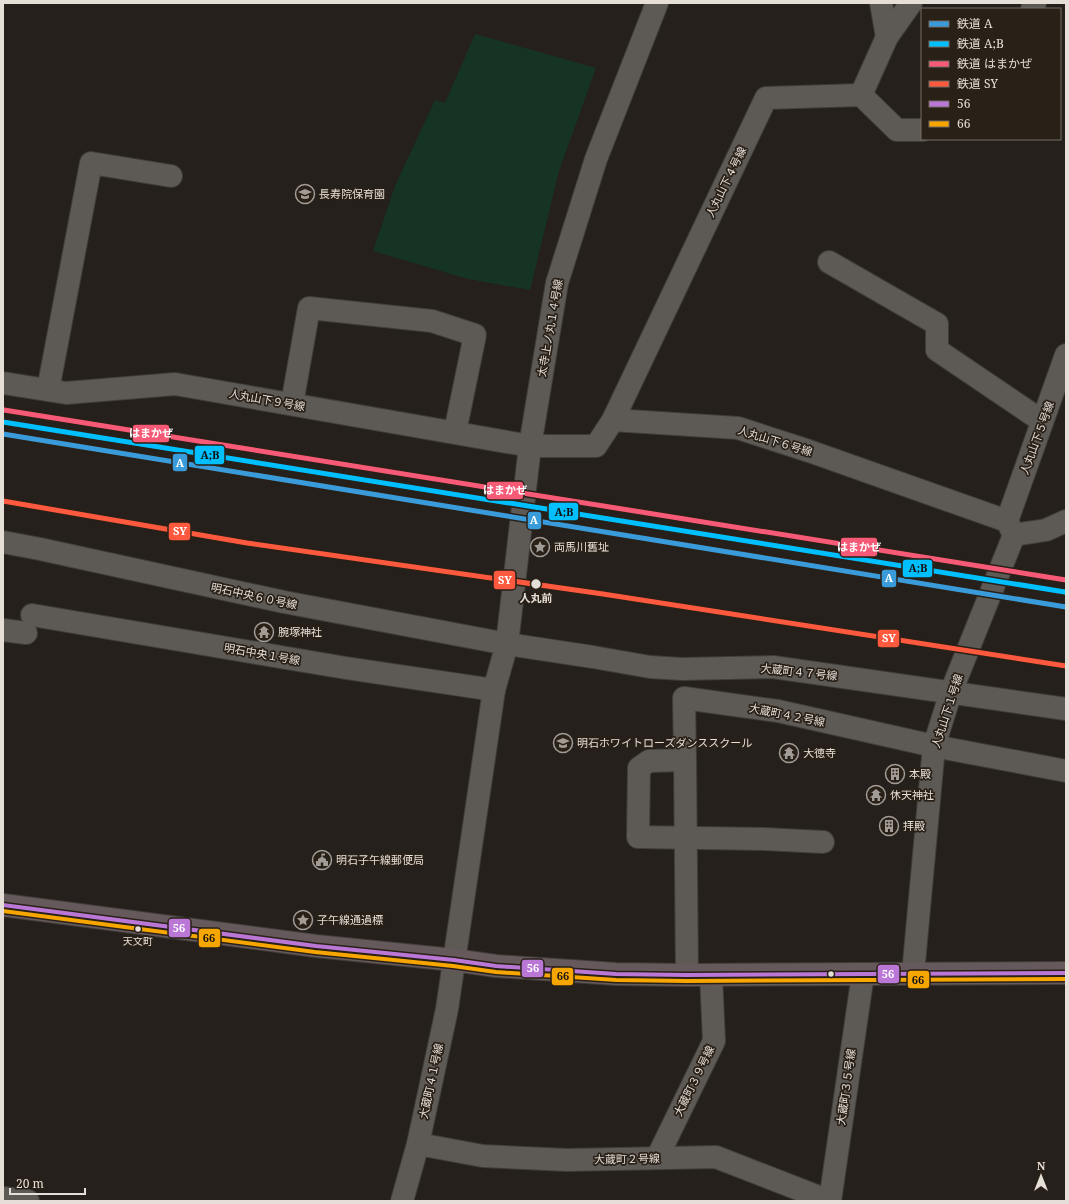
<svg xmlns="http://www.w3.org/2000/svg" width="1069" height="1204" font-family="'Noto Serif','Noto Sans JP',serif">
	<rect width="100%" height="100%" fill="#25201b"/>
	<path fill="#163423" d="M 475,34 L 596,68 L 559,171 L 530,290 L 468,279 L 373,251 L 395,186 L 435,100 L 445,103 Z"/>
	<g fill="none" stroke-linecap="round" stroke-linejoin="round">
		<defs>
			<g id="minor">
				<path d="M 881,3 L 887,37"/>
				<path d="M 1032,9 L 1035,3"/>
				<path d="M 861,95 L 887,37 L 911,3"/>
				<path d="M 829,262 L 937,324 L 937,350 L 1042,421"/>
				<path d="M 3,383 L 66,393 L 175,384 L 530,446 L 596,446 L 613,420 L 738,428 L 809,451 L 1007,521 L 1014,535"/>
				<path d="M 48,390 L 91,163 L 171,176"/>
				<path d="M 292,404 L 309,308 L 432,321 L 475,335 L 455,432"/>
				<path d="M 613,420 L 766,98 L 861,95 L 897,130 L 922,130"/>
				<path d="M 1007,521 L 1066,355"/>
				<path d="M 3,542 L 40,549 L 284,602 L 507,644 L 593,657 L 650,667 L 682,669 L 773,667 L 1066,709"/>
				<path d="M 32,615 L 346,668 L 494,690"/>
				<path d="M 3,630 L 26,633"/>
				<path d="M 685,760 L 687,975"/>
				<path d="M 823,842 L 764,839 L 638,837 L 639,768 L 649,761 L 685,760 L 684,698 L 778,711 L 934,746 L 1066,771"/>
				<path d="M 913,974 L 934,746 L 951,692 L 1014,535 L 1046,530 L 1066,521"/>
				<path d="M 418,1144 L 483,1156 L 567,1160 L 716,1157 L 829,1201"/>
				<path d="M 657,1158 L 714,1041 L 711,975"/>
				<path d="M 3,1198 L 28,1201"/>
				<path d="M 402,1201 L 418,1144 L 447,1009 L 494,690 L 507,644 L 530,446 L 557,283 L 596,159 L 657,3"/>
				<path d="M 830,1201 L 863,974"/>
			</g>
			<path id="highway" d="M 3,905 L 316,946 L 454,960 L 496,966 L 616,974 L 687,975 L 1066,973"/>
		</defs>
		<use href="#minor" stroke="#403d39" stroke-width="24"/>
		<use href="#highway" stroke="#403d39" stroke-width="24"/>
		<use href="#minor" stroke="#5d5a56" stroke-width="22"/>
		<use href="#highway" stroke="#66595c" stroke-width="22"/>
		<defs>
			<path id="bus-1" d="M 3,905 L 316,946 L 454,960 L 496,966 L 616,974 L 687,975 L 1066,973"/>
			<path id="bus-2" d="M 3,911 L 315,952 L 453,966 L 496,972 L 616,980 L 687,981 L 1066,979"/>
		</defs>
		<use href="#bus-1" stroke="#292017" stroke-width="7"/>
		<use href="#bus-2" stroke="#292017" stroke-width="7"/>
		<use href="#bus-1" stroke="#ba77d6" stroke-width="4"/>
		<use href="#bus-2" stroke="#f7a600" stroke-width="4"/>
		<defs>
			<path id="rail-1" d="M 3,434 L 1066,607"/>
			<path id="rail-2" d="M 3,422 L 1065,592"/>
			<path id="rail-3" d="M 4,410 L 1066,580"/>
			<path id="rail-4" d="M 3,501 L 247,543 L 603,594 L 1066,666"/>
		</defs>
		<use href="#rail-1" stroke="#292017" stroke-width="8"/>
		<use href="#rail-2" stroke="#292017" stroke-width="8"/>
		<use href="#rail-3" stroke="#292017" stroke-width="8"/>
		<use href="#rail-4" stroke="#292017" stroke-width="8"/>
		<use href="#rail-1" stroke="#3a9bda" stroke-width="5"/>
		<use href="#rail-2" stroke="#00bfff" stroke-width="5"/>
		<use href="#rail-3" stroke="#f75a77" stroke-width="5"/>
		<use href="#rail-4" stroke="#fc593e" stroke-width="5"/>
	</g>
	<defs>
		<symbol id="school-ring" viewBox="-11 -11 22 22"><circle r="9.5" fill="#292017" stroke="#a29c96" stroke-width="1.5"/><path d="M0-5L7-2L0 1L-7-2ZM-4 1L0 2.5L4 1V4Q0 6-4 4Z" fill="#a29c96"/></symbol>
		<symbol id="sight-ring" viewBox="-11 -11 22 22"><circle r="9.5" fill="#292017" stroke="#a29c96" stroke-width="1.5"/><path d="M0-6L1.8-2.2L6-1.7L2.9 1.2L3.7 5.4L0 3.3L-3.7 5.4L-2.9 1.2L-6-1.7L-1.8-2.2Z" fill="#a29c96"/></symbol>
		<symbol id="temple-ring" viewBox="-11 -11 22 22"><circle r="9.5" fill="#292017" stroke="#a29c96" stroke-width="1.5"/><path d="M0-6L5-2H3V0L6.5 2.5H4V6H1.5V3h-3V6H-4V2.5H-6.5L-3 0V-2H-5Z" fill="#a29c96"/></symbol>
		<symbol id="building-ring" viewBox="-11 -11 22 22"><circle r="9.5" fill="#292017" stroke="#a29c96" stroke-width="1.5"/><path d="M-4-6H4V6H1V3H-1V6H-4ZM-2.5-4.3h1.7v1.8h-1.7ZM.8-4.3h1.7v1.8H.8ZM-2.5-1h1.7V.8h-1.7ZM.8-1h1.7V.8H.8Z" fill="#a29c96"/></symbol>
		<symbol id="civic-ring" viewBox="-11 -11 22 22"><circle r="9.5" fill="#292017" stroke="#a29c96" stroke-width="1.5"/><path d="M-.6-6.5H3V-4.5H.6V-3L4-1V1h2V6H-6V1h2V-1L-.6-3ZM-1.2 2.5V6h2.4V2.5Z" fill="#a29c96"/></symbol>
	</defs>
	<g fill-rule="evenodd">
		<use href="#school-ring" x="294" y="183" width="22" height="22"/>
		<use href="#sight-ring" x="529" y="536" width="22" height="22"/>
		<use href="#temple-ring" x="253" y="621" width="22" height="22"/>
		<use href="#school-ring" x="552" y="732" width="22" height="22"/>
		<use href="#temple-ring" x="778" y="742" width="22" height="22"/>
		<use href="#building-ring" x="884" y="763" width="22" height="22"/>
		<use href="#temple-ring" x="865" y="784" width="22" height="22"/>
		<use href="#building-ring" x="878" y="815" width="22" height="22"/>
		<use href="#civic-ring" x="311" y="849" width="22" height="22"/>
		<use href="#sight-ring" x="292" y="909" width="22" height="22"/>
	</g>
	<g fill="#e5dfd8" stroke="#292017" stroke-width="1.5">
		<circle cx="536" cy="584" r="5.5"/>
		<circle cx="138" cy="929" r="3.5"/>
		<circle cx="831" cy="974" r="3.5"/>
	</g>
	<g text-anchor="middle" stroke-width="3.5" stroke-linejoin="round" paint-order="stroke">
		<g font-size="10" fill="#e5dfd8" stroke="#292017">
			<text x="138" y="945">天文町</text>
		</g>
		<g font-size="11" fill="#e5dfd8" stroke="#292017">
			<text transform="translate(726 182) rotate(-64)" y="4">人丸山下４号線</text>
			<text transform="translate(550 328) rotate(-80)" y="4">太寺上ノ丸１４号線</text>
			<text transform="translate(267 400) rotate(10)" y="4">人丸山下９号線</text>
			<text transform="translate(1037 438) rotate(-70)" y="4">人丸山下５号線</text>
			<text transform="translate(775 441) rotate(17)" y="4">人丸山下６号線</text>
			<text transform="translate(254 596) rotate(12)" y="4">明石中央６０号線</text>
			<text transform="translate(262 654) rotate(10)" y="4">明石中央１号線</text>
			<text transform="translate(799 672) rotate(6)" y="4">大蔵町４７号線</text>
			<text transform="translate(947 711) rotate(-72)" y="4">人丸山下１号線</text>
			<text transform="translate(787 715) rotate(11)" y="4">大蔵町４２号線</text>
			<text transform="translate(431 1081) rotate(-78)" y="4">大蔵町４１号線</text>
			<text transform="translate(694 1081) rotate(-64)" y="4">大蔵町３９号線</text>
			<text transform="translate(846 1087) rotate(-82)" y="4">大蔵町３５号線</text>
			<text transform="translate(627 1159) rotate(-1)" y="4">大蔵町２号線</text>
		</g>
		<g font-size="11" fill="#e5dfd8" stroke="#292017" text-anchor="start">
			<text x="319" y="198">長寿院保育園</text>
			<text x="554" y="551">両馬川舊址</text>
			<text x="278" y="636">腕塚神社</text>
			<text x="577" y="747">明石ホワイトローズダンススクール</text>
			<text x="803" y="757">大徳寺</text>
			<text x="909" y="778">本殿</text>
			<text x="890" y="799">休天神社</text>
			<text x="903" y="830">拝殿</text>
			<text x="336" y="864">明石子午線郵便局</text>
			<text x="317" y="924">子午線通過標</text>
		</g>
		<g font-size="11" font-weight="bold" fill="#e5dfd8" stroke="#292017">
			<text x="536" y="602">人丸前</text>
		</g>
	</g>
	<g stroke="#292017" stroke-width="1.5">
		<rect x="132" y="424" width="38" height="19" rx="4" fill="#f75a77"/>
		<rect x="194" y="445" width="31" height="20" rx="4" fill="#00bfff"/>
		<rect x="172" y="453" width="16" height="19" rx="4" fill="#3a9bda"/>
		<rect x="486" y="481" width="38" height="19" rx="4" fill="#f75a77"/>
		<rect x="548" y="502" width="31" height="19" rx="4" fill="#00bfff"/>
		<rect x="527" y="511" width="15" height="19" rx="4" fill="#3a9bda"/>
		<rect x="168" y="522" width="23" height="19" rx="4" fill="#fc593e"/>
		<rect x="840" y="537" width="38" height="20" rx="4" fill="#f75a77"/>
		<rect x="902" y="559" width="31" height="19" rx="4" fill="#00bfff"/>
		<rect x="881" y="569" width="16" height="19" rx="4" fill="#3a9bda"/>
		<rect x="493" y="570" width="23" height="20" rx="4" fill="#fc593e"/>
		<rect x="877" y="629" width="23" height="19" rx="4" fill="#fc593e"/>
		<rect x="168" y="918" width="23" height="20" rx="4" fill="#ba77d6"/>
		<rect x="198" y="928" width="23" height="20" rx="4" fill="#f7a600"/>
		<rect x="521" y="959" width="23" height="19" rx="4" fill="#ba77d6"/>
		<rect x="877" y="964" width="23" height="20" rx="4" fill="#ba77d6"/>
		<rect x="551" y="967" width="23" height="19" rx="4" fill="#f7a600"/>
		<rect x="907" y="970" width="23" height="19" rx="4" fill="#f7a600"/>
	</g>
	<g font-size="11" text-anchor="middle" font-weight="bold" fill="#fff">
		<text x="151" y="437">はまかぜ</text>
		<text x="180" y="467">A</text>
		<text x="505" y="494">はまかぜ</text>
		<text x="534" y="524">A</text>
		<text x="180" y="535">SY</text>
		<text x="859" y="551">はまかぜ</text>
		<text x="889" y="582">A</text>
		<text x="505" y="584">SY</text>
		<text x="889" y="642">SY</text>
		<text x="179" y="932">56</text>
		<text x="533" y="972">56</text>
		<text x="888" y="978">56</text>
	</g>
	<g font-size="11" text-anchor="middle" font-weight="bold" fill="#111">
		<text x="210" y="459">A;B</text>
		<text x="564" y="516">A;B</text>
		<text x="918" y="572">A;B</text>
		<text x="209" y="942">66</text>
		<text x="563" y="980">66</text>
		<text x="918" y="984">66</text>
	</g>
	<rect width="1069" height="1204" fill="none" stroke="#e5dfd8" stroke-width="8"/>
	<rect x="921" y="8" width="140" height="132" fill="#292017" stroke="#746c64"/>
	<rect x="929" y="21" width="20" height="6" fill="#3a9bda" stroke="#746c64"/>
	<text x="957" y="28" font-size="12" fill="#e5dfd8">鉄道 A</text>
	<rect x="929" y="41" width="20" height="6" fill="#00bfff" stroke="#746c64"/>
	<text x="957" y="48" font-size="12" fill="#e5dfd8">鉄道 A;B</text>
	<rect x="929" y="61" width="20" height="6" fill="#f75a77" stroke="#746c64"/>
	<text x="957" y="68" font-size="12" fill="#e5dfd8">鉄道 はまかぜ</text>
	<rect x="929" y="81" width="20" height="6" fill="#fc593e" stroke="#746c64"/>
	<text x="957" y="88" font-size="12" fill="#e5dfd8">鉄道 SY</text>
	<rect x="929" y="101" width="20" height="6" fill="#ba77d6" stroke="#746c64"/>
	<text x="957" y="108" font-size="12" fill="#e5dfd8">56</text>
	<rect x="929" y="121" width="20" height="6" fill="#f7a600" stroke="#746c64"/>
	<text x="957" y="128" font-size="12" fill="#e5dfd8">66</text>
	<g transform="translate(1041 1176)" stroke="#292017" stroke-width="3" paint-order="stroke">
	<path d="M0-3L7 15L0 10L-7 15Z" fill="#e5dfd8"/>
	<text y="-6" font-size="11" font-weight="bold" text-anchor="middle" fill="#e5dfd8">N</text>
	</g>
	<path d="M10 1188v6h75v-6" fill="none" stroke="#e5dfd8" stroke-width="2"/>
	<text x="16" y="1188" font-size="12" fill="#e5dfd8" stroke="#292017" stroke-width="3" paint-order="stroke">20 m</text>
</svg>
